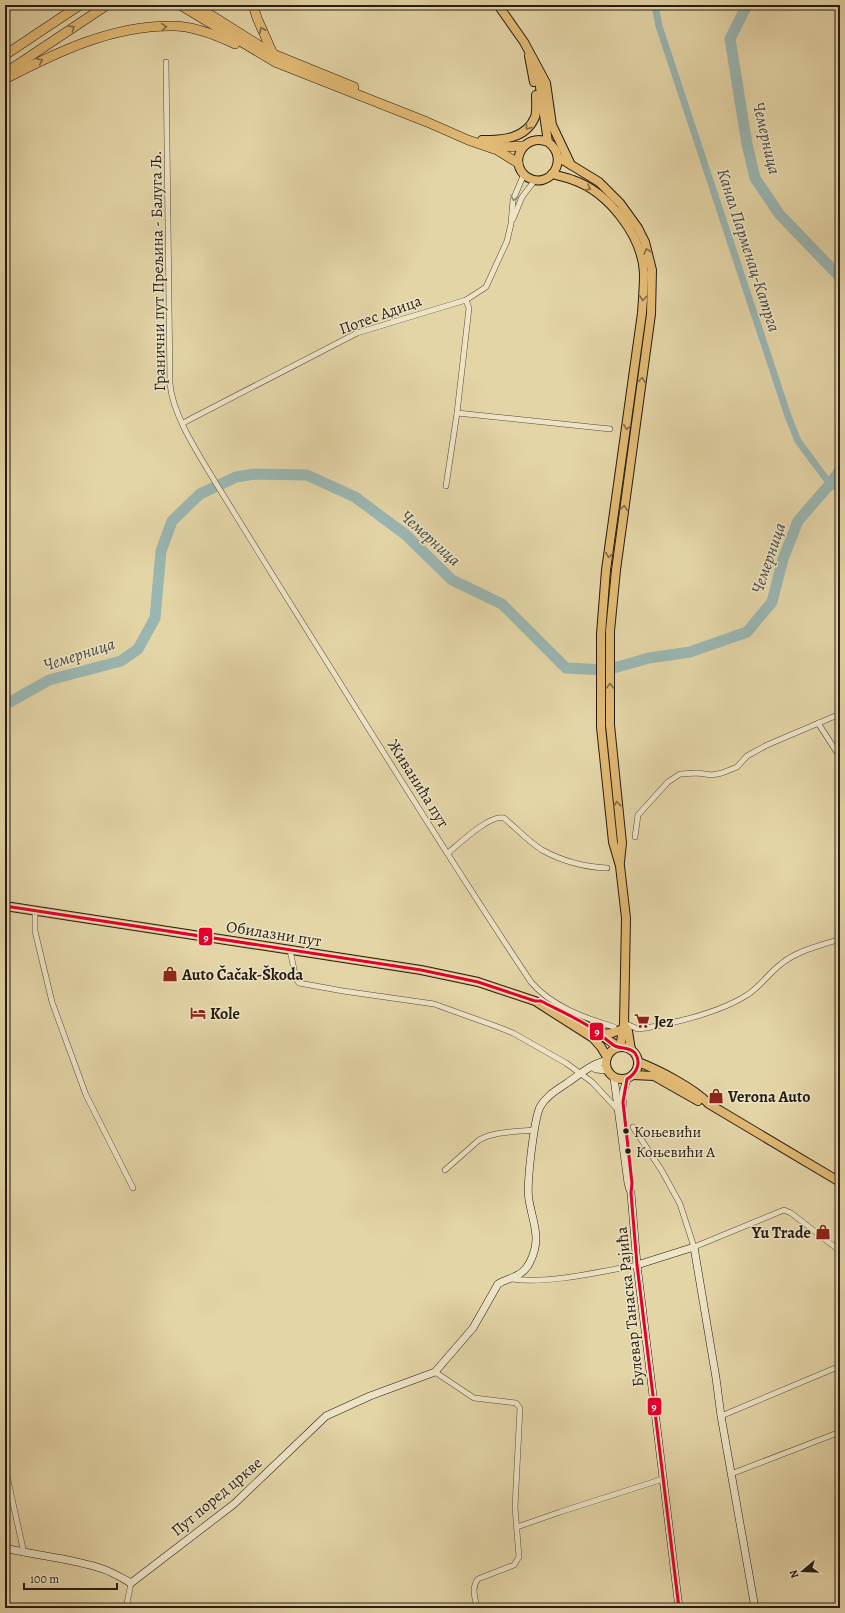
<svg xmlns="http://www.w3.org/2000/svg" width="845" height="1613" font-family="Alegreya,serif">
	<rect width="100%" height="100%" fill="#e4d5a7"/>
	<filter id="stains"><feTurbulence type="fractalNoise" baseFrequency=".005" numOctaves="4"/><feColorMatrix values="0 0 0 0 .2 0 0 0 0 .09 0 0 0 0 .02 0 0 0 .5 -.17"/></filter>
	<radialGradient id="worn" r=".72"><stop offset=".6" stop-color="#630" stop-opacity="0"/><stop offset="1" stop-color="#630" stop-opacity=".3"/></radialGradient>
	<g fill="none" stroke-linecap="round" stroke-linejoin="round">
		<path stroke="#9ab6b2" stroke-width="7" d="M 655,5 L 659,26 L 788,416 L 798,441 L 830,484 L 840,490"/>
		<g stroke="#9ab6b2" stroke-width="11">
			<path d="M 747,5 L 730,39 L 747,144 L 755,178 L 780,215 L 840,277"/>
			<path d="M 5,704 L 10,702 L 49,680 L 121,661 L 138,649 L 155,618 L 161,551 L 172,521 L 200,494 L 236,477 L 255,474 L 307,475 L 355,497 L 406,535 L 452,580 L 502,604 L 566,668 L 607,670 L 649,658 L 690,652 L 747,632 L 772,602 L 783,559 L 798,521 L 830,484 L 840,470"/>
		</g>
		<defs>
			<g id="street">
				<path d="M 166,62 L 170,384 C 173,417 200,456 217,485 C 238,519 259,553 280,587 C 363,719 444,852 531,982 C 551,1006 585,1018 614,1027"/>
				<path d="M 513,219 L 522,197 L 535,180"/>
				<path d="M 457,413 L 610,429"/>
				<path d="M 183,423 L 357,333 L 466,300 L 486,287 L 507,241 L 511,224 L 513,200 L 524,174"/>
				<path d="M 446,486 L 457,413 L 469,308 L 466,300"/>
				<path d="M 818,723 L 840,757"/>
				<path d="M 635,837 L 638,815 L 668,782 L 680,774 L 697,773 L 712,775 L 722,773 L 737,767 L 747,756 L 767,745 L 840,714"/>
				<path d="M 448,853 C 460,843 490,814 504,818 C 516,828 529,842 542,850 C 562,861 584,867 607,868"/>
				<path d="M 35,910 L 35,931 L 52,1002 L 86,1095 L 133,1188"/>
				<path d="M 290,950 L 296,979 L 299,983 L 343,991 L 434,1004 L 498,1027 L 513,1033 L 566,1063 L 592,1082 L 618,1110"/>
				<path d="M 624,1023 L 638,1029 L 646,1028 C 679,1022 719,1013 747,995 C 761,986 769,973 781,964 C 798,950 820,946 840,939"/>
				<path d="M 633,1127 L 662,1171 L 680,1204 L 694,1247 L 784,1210 L 791,1213 L 840,1251"/>
				<path d="M 445,1170 L 479,1140 C 496,1131 515,1132 534,1130"/>
				<path d="M 512,1279 C 549,1284 599,1272 637,1265"/>
				<path d="M 435,1372 L 474,1398 L 516,1403 L 520,1408 L 515,1507 L 519,1557 L 514,1565 L 478,1579 C 471,1588 475,1597 477,1608"/>
				<path d="M 721,1416 L 840,1366"/>
				<path d="M 5,1467 L 24,1553"/>
				<path d="M 731,1474 L 840,1432"/>
				<path d="M 517,1527 L 560,1512 L 663,1479"/>
				<path d="M 126,1608 L 131,1583"/>
			</g>
			<g id="secondary">
				<path d="M 593,1067 L 596,1069 L 607,1070"/>
				<path d="M 614,1078 L 628,1183 L 631,1193 L 637,1265 L 679,1608"/>
				<path d="M 623,1105 L 623,1092 L 627,1079"/>
				<path d="M 637,1265 L 694,1247 L 716,1378 L 721,1416 L 755,1608"/>
				<path d="M 5,1548 C 37,1556 71,1558 103,1569 C 112,1572 122,1578 131,1583 L 234,1504 L 326,1416 L 370,1396 L 435,1372 L 473,1328 L 498,1284 C 510,1277 523,1277 530,1262 C 542,1238 533,1224 529,1200 C 526,1186 534,1120 540,1107 C 546,1096 557,1090 567,1083 C 579,1075 592,1063 606,1061"/>
			</g>
			<g id="primary">
				<path d="M 498,5 L 524,42 L 546,83 L 552,125 L 571,165"/>
				<path d="M 529,56 L 534,82"/>
				<path d="M 537,67 L 548,142 C 571,159 549,191 527,177 C 507,163 524,132 548,142"/>
				<path d="M 482,140 C 503,140 526,139 535,117 C 537,111 536,102 536,95"/>
				<path d="M 558,157 L 599,182 L 620,203 L 638,228 L 645,242 L 652,270 L 651,314 L 616,570 L 610,631 L 610,725 L 622,843 L 620,862"/>
				<path d="M 552,174 C 559,176 566,177 573,180 C 608,192 642,235 644,273 C 644,286 643,300 642,313 L 606,570 L 601,634 L 601,727 L 613,842 L 620,866 L 626,918 L 624,1025 L 620,1047"/>
				<path d="M 5,906 L 421,970 L 478,982 L 535,1001 L 593,1038 L 601,1047 L 607,1057"/>
				<path d="M 573,1019 L 592,1029 L 619,1047"/>
				<path d="M 624,1025 L 628,1031 L 631,1050"/>
				<path d="M 600,1034 L 612,1033 L 623,1029"/>
				<circle cx="622" cy="1063" r="16"/>
				<path d="M 638,1062 C 659,1070 694,1088 709,1104 L 840,1182"/>
				<path d="M 633,1075 L 654,1076 L 698,1101"/>
			</g>
			<g id="highway">
				<path d="M 180,5 L 275,62 L 427,122 L 468,140 L 497,150 L 518,163"/>
				<path d="M 195,5 L 273,54 L 354,87"/>
				<path d="M 253,5 L 257,18 L 273,54"/>
				<path d="M 5,55 L 80,5"/>
				<path d="M 5,73 L 107,5"/>
				<path d="M 5,79 C 57,52 113,25 173,26 C 194,26 216,35 235,44"/>
				<path d="M 493,144 L 501,147 L 523,146"/>
			</g>
		</defs>
		<use href="#street" stroke="#554a38" stroke-width="6"/>
		<use href="#secondary" stroke="#251b13" stroke-width="8"/>
		<use href="#primary" stroke="#251b13" stroke-width="10"/>
		<use href="#highway" stroke="#251b13" stroke-width="10"/>
		<use href="#street" stroke="#ede4c6" stroke-width="5"/>
		<use href="#secondary" stroke="#ede4c6" stroke-width="7"/>
		<use href="#primary" stroke="#e2ba74" stroke-width="8"/>
		<use href="#highway" stroke="#e2ba74" stroke-width="9"/>
		<defs>
			<path id="bus-1" d="M 5,906 L 421,970 L 478,982 L 535,1001 L 541,1001 C 558,1010 577,1018 593,1029 C 601,1034 607,1041 615,1046 C 622,1049 630,1047 635,1053 C 642,1063 636,1074 627,1079 L 623,1102 L 632,1183 L 631,1193 L 637,1265 L 679,1608"/>
		</defs>
		<use href="#bus-1" stroke="#ede4c6" stroke-width="6"/>
		<use href="#bus-1" stroke="#e4002b" stroke-width="3"/>
	</g>
	<defs><path id="oneway-chevron" d="M-2-3.5L2.5 0L-2 3.5" fill="none" stroke-width="1.6" stroke-linecap="round" stroke-linejoin="round"/></defs>
	<g stroke="#846a44">
		<use href="#oneway-chevron" transform="translate(164 27) rotate(-5)"/>
		<use href="#oneway-chevron" transform="translate(72 28) rotate(-34)"/>
		<use href="#oneway-chevron" transform="translate(262 30) rotate(-116)"/>
		<use href="#oneway-chevron" transform="translate(40 61) rotate(-26)"/>
		<use href="#oneway-chevron" transform="translate(528 127) rotate(127)"/>
		<use href="#oneway-chevron" transform="translate(588 188) rotate(29)"/>
		<use href="#oneway-chevron" transform="translate(647 251) rotate(-107)"/>
		<use href="#oneway-chevron" transform="translate(643 298) rotate(94)"/>
		<use href="#oneway-chevron" transform="translate(642 380) rotate(-82)"/>
		<use href="#oneway-chevron" transform="translate(627 427) rotate(98)"/>
		<use href="#oneway-chevron" transform="translate(624 508) rotate(-82)"/>
		<use href="#oneway-chevron" transform="translate(609 555) rotate(98)"/>
		<use href="#oneway-chevron" transform="translate(610 686) rotate(-90)"/>
		<use href="#oneway-chevron" transform="translate(617 804) rotate(-96)"/>
	</g>
	<use stroke="#938a75" href="#oneway-chevron" transform="translate(514 198) rotate(103)"/>
	<defs>
		<symbol id="shop-bare" viewBox="-9 -9 18 18"><path d="M-5-2.5h2.3a2.7 3.5 0 0 1 5.4 0H5L5.5 6h-11ZM-1.5-2.5h3a1.5 2.3 0 0 0-3 0Z" fill="#8f2418" stroke="#ede4c6" stroke-width="2.5" paint-order="stroke"/></symbol>
		<symbol id="hotel-bare" viewBox="-9 -9 18 18"><path d="M-6-4.5h1.5V1H6V5H4.5V3h-9V5H-6ZM-4 0a1.8 1.8 0 1 1 3.6 0ZM.5 0V-2.5h3Q6-2.5 6 0Z" fill="#8f2418" stroke="#ede4c6" stroke-width="2.5" paint-order="stroke"/></symbol>
		<symbol id="supermarket-bare" viewBox="-9 -9 18 18"><path d="M-6-5.5h2.5l.6 2H6L4.5 2H-2.5L-4.4-4H-6ZM-1.5 3.2a1.3 1.3 0 1 0 .1 0ZM3 3.2a1.3 1.3 0 1 0 .1 0Z" fill="#8f2418" stroke="#ede4c6" stroke-width="2.5" paint-order="stroke"/></symbol>
	</defs>
	<g fill-rule="evenodd">
		<use href="#shop-bare" x="159" y="963" width="22" height="22"/>
		<use href="#hotel-bare" x="187" y="1002" width="22" height="22"/>
		<use href="#supermarket-bare" x="631" y="1010" width="22" height="22"/>
		<use href="#shop-bare" x="705" y="1085" width="22" height="22"/>
		<use href="#shop-bare" x="812" y="1221" width="22" height="22"/>
	</g>
	<g fill="#251b13" stroke="#ede4c6" stroke-width="1.5">
		<circle cx="626" cy="1131" r="3.5"/>
		<circle cx="628" cy="1151" r="3.5"/>
	</g>
	<g text-anchor="middle" stroke-width="3" stroke-linejoin="round" paint-order="stroke">
		<g font-size="15" fill="#251b13" stroke="#ede4c6" text-anchor="start">
			<text x="634" y="1137">Коњевићи</text>
			<text x="636" y="1157">Коњевићи А</text>
		</g>
		<g font-size="16" fill="#251b13" stroke="#ede4c6">
			<text transform="translate(157 271) rotate(-91)" y="6">Гранични пут Прељина - Балуга Љ.</text>
			<text transform="translate(380 314) rotate(-20)" y="6">Потес Адица</text>
			<text transform="translate(419 783) rotate(58)" y="6">Живанића пут</text>
			<text transform="translate(274 933) rotate(9)" y="6">Обилазни пут</text>
			<text transform="translate(629 1307) rotate(-96)" y="6">Булевар Танаска Рајића</text>
			<text transform="translate(216 1496) rotate(-40)" y="6">Пут поред цркве</text>
		</g>
		<g font-size="16" font-weight="bold" fill="#251b13" stroke="#ede4c6" text-anchor="start">
			<text x="182" y="980">Auto Čačak-Škoda</text>
			<text x="210" y="1019">Kole</text>
			<text x="654" y="1027">Jez</text>
			<text x="728" y="1102">Verona Auto</text>
			<text x="811" y="1238" text-anchor="end">Yu Trade</text>
		</g>
		<g font-size="17" font-style="italic" fill="#484a43" stroke="#ede4c6">
			<text transform="translate(767 138) rotate(77)" y="6">Чемерница</text>
			<text transform="translate(749 250) rotate(72)" y="6">Канал Парменац-Катрга</text>
			<text transform="translate(431 538) rotate(42)" y="6">Чемерница</text>
			<text transform="translate(768 558) rotate(-71)" y="6">Чемерница</text>
			<text transform="translate(79 654) rotate(-18)" y="6">Чемерница</text>
		</g>
	</g>
	<g stroke="#ede4c6" stroke-width="1.5">
		<rect x="198" y="927" width="15" height="19" rx="4" fill="#e4002b"/>
		<rect x="589" y="1022" width="15" height="19" rx="4" fill="#e4002b"/>
		<rect x="647" y="1397" width="15" height="19" rx="4" fill="#e4002b"/>
	</g>
	<g font-size="11" text-anchor="middle" font-weight="bold" fill="#fff">
		<text x="206" y="941">9</text>
		<text x="597" y="1035">9</text>
		<text x="654" y="1410">9</text>
	</g>
	<rect width="845" height="1613" fill="none" stroke="#e4d5a7" stroke-width="20"/>
	<rect x="6" y="6" width="833" height="1601" fill="none" stroke="#251b13" stroke-width="2"/>
	<rect x="10" y="10" width="825" height="1593" fill="none" stroke="#251b13"/>
	<g transform="translate(803 1571) rotate(251)" stroke="#ede4c6" stroke-width="3" paint-order="stroke">
	<path d="M0-3L7 15L0 10L-7 15Z" fill="#251b13"/>
	<text y="-6" font-size="11" font-weight="bold" text-anchor="middle" fill="#251b13">N</text>
	</g>
	<path d="M24 1583v6h93v-6" fill="none" stroke="#251b13" stroke-width="2"/>
	<text x="30" y="1583" font-size="12" fill="#251b13" stroke="#ede4c6" stroke-width="3" paint-order="stroke">100 m</text>
	<rect width="100%" height="100%" filter="url(#stains)"/>
	<rect width="100%" height="100%" fill="url(#worn)"/>
</svg>
